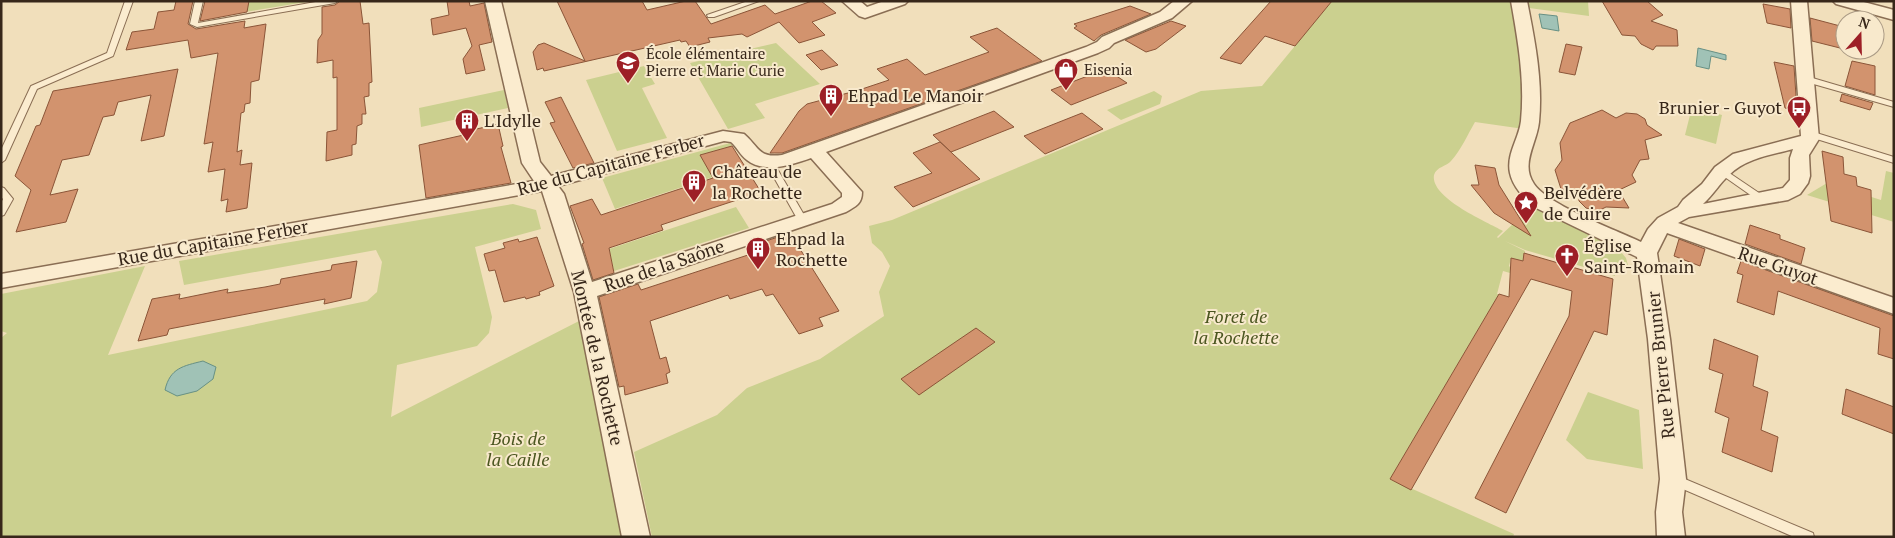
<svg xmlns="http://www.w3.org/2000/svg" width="1895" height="538" font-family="'PT Serif',serif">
	<rect width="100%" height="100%" fill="#f1dfbb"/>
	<g fill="#cbd08f">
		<path d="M 207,1 L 312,1 L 203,19 Z"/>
		<path d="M 1332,1 L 1513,1 L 1525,59 L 1524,129 L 1475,122 C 1468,134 1461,150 1451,161 C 1447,166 1436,167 1434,175 C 1430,198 1487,222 1503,231 L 1497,237 L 1498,238 L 1529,209 L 1539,209 L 1616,246 L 1626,258 L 1629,269 L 1614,266 L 1615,276 L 1525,250 L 1505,241 L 1525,251 L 1523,261 L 1511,258 L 1509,266 L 1510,267 L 1510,273 L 1503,271 L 1497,294 L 1499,294 L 1390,479 L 1514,534 L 1513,537 L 652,537 L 634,452 L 717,415 L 747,388 L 820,359 L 884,316 L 879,292 L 890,266 L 882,252 L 872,243 L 869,226 L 892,220 L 1201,91 L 1262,86 Z"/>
		<path d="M 1527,1 L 1588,1 L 1589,16 L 1529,8 Z"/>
		<path d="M 776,43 L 820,84 L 755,104 L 765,118 L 728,129 L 690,63 Z"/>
		<path d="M 644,66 L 655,84 L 642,88 L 667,138 L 617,151 L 586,80 Z"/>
		<path d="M 504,90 L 508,108 L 421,127 L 419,108 Z"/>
		<path d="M 1154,91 L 1162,96 L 1160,104 L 1121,120 L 1107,110 Z"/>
		<path d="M 1692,107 L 1722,115 L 1716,144 L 1685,135 Z"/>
		<path d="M 730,143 L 732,146 L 700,155 L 713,177 L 615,209 L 602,178 Z"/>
		<path d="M 1886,171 L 1894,173 L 1894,222 L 1807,195 L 1827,183 L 1881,200 Z"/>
		<path d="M 513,204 L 536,210 L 541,229 L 475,247 L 492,317 L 489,333 L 477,346 L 397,365 L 391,417 L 579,321 L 595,388 L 624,537 L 1,537 L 1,338 L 7,333 L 1,331 L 1,294 L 145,266 L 108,355 L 367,301 L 377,292 L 382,262 L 376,250 L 184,285 L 179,261 Z"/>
		<path d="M 736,207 L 749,228 L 614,271 L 609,249 Z"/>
		<path d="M 1588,392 L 1639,410 L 1643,469 L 1587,459 L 1566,440 Z"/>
	</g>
	<g fill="#a0c2b6" stroke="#679084">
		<path d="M 1539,14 L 1557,16 L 1559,31 L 1542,28 Z"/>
		<path d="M 1698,48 L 1726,55 L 1726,60 L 1711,56 L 1709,69 L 1696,66 Z"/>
		<path d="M 203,361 L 216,367 L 213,379 L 197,391 L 177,396 L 165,390 C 170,368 183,366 203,361 Z"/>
	</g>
	<g fill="#d2936e" stroke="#8b5538">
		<path d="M 176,1 L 193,1 L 188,24 L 196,29 L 245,21 L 244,28 L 266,24 L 259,80 L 251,82 L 250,103 L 245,104 L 244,112 L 241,113 L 237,152 L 242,150 L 240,165 L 252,163 L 247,208 L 226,212 L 228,199 L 221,201 L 225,169 L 208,172 L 213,142 L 204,144 L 218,53 L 191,58 L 188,40 L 126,50 L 132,32 L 154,29 L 158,12 L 174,10 Z"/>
		<path d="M 205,1 L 249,1 L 247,12 L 200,21 Z"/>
		<path d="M 340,1 L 360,1 L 363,24 L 369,23 L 372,82 L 369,83 L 369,96 L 364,97 L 366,114 L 362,114 L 362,124 L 357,126 L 356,144 L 352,145 L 352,155 L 326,161 L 327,132 L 337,130 L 337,77 L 333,78 L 333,60 L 317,63 L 318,40 L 322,34 L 322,7 L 335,5 Z"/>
		<path d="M 447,1 L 469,1 L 470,6 L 484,3 L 492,42 L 479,45 L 485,70 L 466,74 L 463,59 L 472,46 L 466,28 L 433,35 L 431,19 L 449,15 Z"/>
		<path d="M 557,1 L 642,1 L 647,10 L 686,1 L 695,1 L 711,24 L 765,5 L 775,14 L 812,1 L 821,1 L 836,13 L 812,22 L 825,35 L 799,43 L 779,22 L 747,37 L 742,34 L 708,38 L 710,42 L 690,47 L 686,41 L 681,42 L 680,40 L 544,71 L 543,68 L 537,70 L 533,52 L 538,45 L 544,43 L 585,61 Z"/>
		<path d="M 1271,1 L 1332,1 L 1295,46 L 1265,36 L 1241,64 L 1220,58 Z"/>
		<path d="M 1602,1 L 1647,1 L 1663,15 L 1651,21 L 1677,30 L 1678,46 L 1656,46 L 1653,50 L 1641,44 L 1635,36 L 1622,35 Z"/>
		<path d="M 1763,4 L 1790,9 L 1791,28 L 1767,23 Z"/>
		<path d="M 1130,6 L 1151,14 L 1101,35 L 1094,41 L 1074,28 L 1077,26 L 1074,24 Z"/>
		<path d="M 1810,18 L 1844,27 L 1840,48 L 1812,41 Z"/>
		<path d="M 1171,21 L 1186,26 L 1156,49 L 1146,52 L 1125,40 Z"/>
		<path d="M 997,28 L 1042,61 L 782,153 L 770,153 L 799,111 L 807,104 L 859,90 L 889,80 L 877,69 L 907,59 L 925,75 L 989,52 L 970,37 Z"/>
		<path d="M 1566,44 L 1582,47 L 1575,75 L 1559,72 Z"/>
		<path d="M 822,50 L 838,65 L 821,70 L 806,55 Z"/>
		<path d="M 1852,61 L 1875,66 L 1875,95 L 1845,86 Z"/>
		<path d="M 1774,62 L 1794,66 L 1797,111 L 1785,108 Z"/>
		<path d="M 178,69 L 164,136 L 141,141 L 151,95 L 118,102 L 114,115 L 103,117 L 89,155 L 62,160 L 50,195 L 78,189 L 66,222 L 16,232 L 31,190 L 15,176 L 36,126 L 40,125 L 53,91 Z"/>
		<path d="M 1106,69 L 1127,83 L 1071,105 L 1051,90 Z"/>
		<path d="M 1842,94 L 1873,103 L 1870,110 L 1840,101 Z"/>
		<path d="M 561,97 L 594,163 L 573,168 L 550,123 L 555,122 L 545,102 Z"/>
		<path d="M 1602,110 L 1616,118 L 1626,113 L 1637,114 L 1645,119 L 1647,125 L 1662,135 L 1645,140 L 1649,159 L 1640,160 L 1632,175 L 1636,182 L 1617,191 L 1620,193 L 1629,208 L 1606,207 L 1598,211 L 1586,208 L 1579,201 L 1578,191 L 1561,189 L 1555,170 L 1562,160 L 1560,143 L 1570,123 Z"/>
		<path d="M 994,111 L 1014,127 L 951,152 L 933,135 Z"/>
		<path d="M 1082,113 L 1103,129 L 1045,154 L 1024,136 Z"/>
		<path d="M 498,124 L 503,146 L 501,147 L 511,183 L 426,198 L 419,145 L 468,134 L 468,131 Z"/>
		<path d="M 940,142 L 980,179 L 913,207 L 894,187 L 932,173 L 913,153 Z"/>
		<path d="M 732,146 L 761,192 L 661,225 L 663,230 L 609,248 L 614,273 L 593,280 L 582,244 L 584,243 L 570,206 L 592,199 L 601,215 L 713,178 L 700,155 Z"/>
		<path d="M 1822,151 L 1843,157 L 1844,174 L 1856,177 L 1857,186 L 1871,190 L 1872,233 L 1831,221 Z"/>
		<path d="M 1475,165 L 1495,168 L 1499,185 L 1531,236 L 1494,213 L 1471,185 L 1479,185 Z"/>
		<path d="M 1750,225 L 1780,235 L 1780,239 L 1805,248 L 1801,264 L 1745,244 Z"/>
		<path d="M 790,233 L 839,311 L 819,318 L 823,326 L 799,334 L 773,294 L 766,296 L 762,289 L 730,299 L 728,295 L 650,321 L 660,359 L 666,357 L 670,372 L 666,374 L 668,383 L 625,395 L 624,386 L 619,387 L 599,297 L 638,284 L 641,290 L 751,254 L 748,247 Z"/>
		<path d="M 537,237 L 554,286 L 539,292 L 540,295 L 526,299 L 525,297 L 504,302 L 495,270 L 489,271 L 484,254 L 505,248 L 503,243 L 518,239 L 519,242 Z"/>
		<path d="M 1679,239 L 1705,249 L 1700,266 L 1674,256 Z"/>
		<path d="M 1524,253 L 1613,279 L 1607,335 L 1594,331 L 1506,513 L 1475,498 L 1569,316 L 1572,291 L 1531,279 L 1411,490 L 1390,479 L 1499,294 L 1509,297 L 1511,258 L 1523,261 Z"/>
		<path d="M 357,261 L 351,298 L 324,304 L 325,299 L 169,329 L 167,335 L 138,341 L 152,299 L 180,294 L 179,299 L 228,289 L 227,293 L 265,287 L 280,284 L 281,279 L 331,270 L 332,265 Z"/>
		<path d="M 1741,261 L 1894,316 L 1894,359 L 1878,354 L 1880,328 L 1778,291 L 1774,315 L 1737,302 L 1743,275 L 1737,273 Z"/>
		<path d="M 976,328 L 995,342 L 919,395 L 901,379 Z"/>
		<path d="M 1714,339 L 1758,356 L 1753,386 L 1768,392 L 1761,430 L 1778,437 L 1772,472 L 1722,452 L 1729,418 L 1715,412 L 1723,374 L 1709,369 Z"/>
		<path d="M 1846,389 L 1894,407 L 1894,434 L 1842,414 Z"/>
	</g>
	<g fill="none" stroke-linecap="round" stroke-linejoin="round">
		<defs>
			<g id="lane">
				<path d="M 125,1 L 133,1 L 113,56 L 37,89 L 5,160 L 1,163 L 1,150 L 31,86 L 107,53 Z"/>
				<path d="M 195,1 L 203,1 L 198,23 L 321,1 L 338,1 L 335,3 L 197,27 L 190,24 Z"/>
				<path d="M 748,1 L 759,1 L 714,17 L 708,17 L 707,15 Z"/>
				<path d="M 1803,77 L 1809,77 L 1894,102 L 1894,107 L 1803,81 Z"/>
				<path d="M 1810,131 L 1894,157 L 1894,163 L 1807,136 L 1806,134 Z"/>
				<path d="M 772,158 L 776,161 L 775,165 L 807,220 L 805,222 L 799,222 L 767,165 L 769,159 Z"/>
				<path d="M 1722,168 L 1765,197 L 1767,199 L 1765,201 L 1759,201 L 1719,173 L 1718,171 L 1719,169 Z"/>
				<path d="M 1,187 L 4,188 L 13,199 L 4,215 L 1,216 L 1,203 L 3,199 L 1,197 Z"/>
				<path d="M 1673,474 L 1813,533 L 1814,537 L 1794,537 L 1669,483 L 1667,479 L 1669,475 Z"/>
			</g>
			<g id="street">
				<path d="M 485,1 L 501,1 L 540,162 L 551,176 L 723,131 L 744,134 C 760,148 758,158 782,155 L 1086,47 L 1097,42 L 1102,37 L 1160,12 L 1174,1 L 1192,1 L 1172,18 L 1114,43 L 1109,48 L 1098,53 L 826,152 L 862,192 C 862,204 856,206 846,212 L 597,296 L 650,537 L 622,537 L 574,292 L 542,191 L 1,288 L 1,274 L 534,181 L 522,163 ZM 724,141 L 731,142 C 737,147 740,155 747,160 C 765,174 791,165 811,158 L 842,193 L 842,197 L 832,204 L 592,282 L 564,194 L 558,186 Z"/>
				<path d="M 842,1 L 860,1 L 867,7 L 884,1 L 908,1 L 905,4 L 865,18 L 859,16 Z"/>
				<path d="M 1511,1 L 1527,1 C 1535,41 1543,82 1539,122 C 1537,143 1520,164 1534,184 C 1548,205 1616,230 1641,242 L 1648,229 L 1658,218 L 1678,207 L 1683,200 L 1702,184 L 1715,167 L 1733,154 L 1801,136 L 1791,1 L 1807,1 L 1819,139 L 1809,155 L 1810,176 L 1808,183 L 1800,194 L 1788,200 L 1689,217 L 1678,223 L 1894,298 L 1894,314 L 1667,233 L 1657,253 L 1670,339 L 1686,479 L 1682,512 L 1685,537 L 1657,537 L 1656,512 L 1660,479 L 1648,339 L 1637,257 L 1534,207 C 1524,198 1513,187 1510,173 C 1506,154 1519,139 1521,121 C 1525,80 1518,41 1511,1 ZM 1793,149 L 1790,158 L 1790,180 L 1783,188 L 1703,204 C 1714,194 1719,184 1729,175 C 1746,158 1771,155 1793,149 Z"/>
				<path d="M 1833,1 L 1860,1 L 1894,10 L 1894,20 L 1836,4 Z"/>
			</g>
		</defs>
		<use href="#lane" stroke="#8a6e54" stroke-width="2"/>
		<use href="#street" stroke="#8a6e54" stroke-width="3"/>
		<use href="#lane" fill="#fbeccf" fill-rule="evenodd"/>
		<use href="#street" fill="#fbeccf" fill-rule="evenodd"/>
	</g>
	<defs>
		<symbol id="school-pin" viewBox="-11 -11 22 30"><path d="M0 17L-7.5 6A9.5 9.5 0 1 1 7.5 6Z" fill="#9d1f26" stroke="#f8e9cc"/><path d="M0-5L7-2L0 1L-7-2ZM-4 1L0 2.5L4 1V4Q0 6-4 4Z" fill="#fff"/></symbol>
		<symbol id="shop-pin" viewBox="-11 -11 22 30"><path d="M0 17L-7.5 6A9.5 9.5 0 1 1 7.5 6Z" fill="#9d1f26" stroke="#f8e9cc"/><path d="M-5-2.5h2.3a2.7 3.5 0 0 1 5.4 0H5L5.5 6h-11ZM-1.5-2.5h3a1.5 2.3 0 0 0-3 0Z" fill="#fff"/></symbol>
		<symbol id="building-pin" viewBox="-11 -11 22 30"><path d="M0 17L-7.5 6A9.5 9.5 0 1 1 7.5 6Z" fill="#9d1f26" stroke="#f8e9cc"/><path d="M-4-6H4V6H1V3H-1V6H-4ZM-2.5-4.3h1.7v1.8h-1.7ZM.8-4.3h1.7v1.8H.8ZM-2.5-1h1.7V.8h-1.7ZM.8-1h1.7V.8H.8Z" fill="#fff"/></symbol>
		<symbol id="bus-pin" viewBox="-11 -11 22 30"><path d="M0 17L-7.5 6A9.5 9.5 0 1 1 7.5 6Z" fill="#9d1f26" stroke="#f8e9cc"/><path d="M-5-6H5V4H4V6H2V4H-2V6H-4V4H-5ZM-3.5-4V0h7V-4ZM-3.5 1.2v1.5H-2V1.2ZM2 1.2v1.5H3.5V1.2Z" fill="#fff"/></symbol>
		<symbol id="sight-pin" viewBox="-11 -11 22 30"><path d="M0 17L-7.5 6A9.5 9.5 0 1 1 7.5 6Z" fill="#9d1f26" stroke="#f8e9cc"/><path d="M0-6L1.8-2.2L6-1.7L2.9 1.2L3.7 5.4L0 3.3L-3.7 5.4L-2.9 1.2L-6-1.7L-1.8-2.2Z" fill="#fff"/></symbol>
		<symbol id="church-pin" viewBox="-11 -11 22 30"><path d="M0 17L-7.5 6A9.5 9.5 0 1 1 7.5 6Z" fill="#9d1f26" stroke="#f8e9cc"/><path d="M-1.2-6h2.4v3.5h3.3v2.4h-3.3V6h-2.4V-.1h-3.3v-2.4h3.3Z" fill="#fff"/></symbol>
	</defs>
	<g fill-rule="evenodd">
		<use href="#school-pin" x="614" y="49" width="28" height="38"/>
		<use href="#shop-pin" x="1052" y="56" width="28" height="38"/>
		<use href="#building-pin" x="817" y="82" width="28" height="38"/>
		<use href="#bus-pin" x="1785" y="94" width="28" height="38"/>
		<use href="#building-pin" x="453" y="107" width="28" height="38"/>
		<use href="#building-pin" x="680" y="168" width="28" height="38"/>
		<use href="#sight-pin" x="1512" y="189" width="28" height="38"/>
		<use href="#building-pin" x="744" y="235" width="28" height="38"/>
		<use href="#church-pin" x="1553" y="242" width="28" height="38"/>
	</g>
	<g text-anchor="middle" stroke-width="4" stroke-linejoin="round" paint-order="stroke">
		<g font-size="15" fill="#37271a" stroke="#f8e9cc" text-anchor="start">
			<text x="646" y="59">École élémentaire<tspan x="646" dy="17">Pierre et Marie Curie</tspan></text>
			<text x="1084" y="75">Eisenia</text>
		</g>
		<g font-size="18" fill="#37271a" stroke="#f8e9cc" text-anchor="start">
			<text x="848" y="102">Ehpad Le Manoir</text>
			<text x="1782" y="114" text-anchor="end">Brunier - Guyot</text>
			<text x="484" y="127">L'Idylle</text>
			<text x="712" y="178">Château de<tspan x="712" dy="21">la Rochette</tspan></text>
			<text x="1544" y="199">Belvédère<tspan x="1544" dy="21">de Cuire</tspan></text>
			<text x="776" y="245">Ehpad la<tspan x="776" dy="21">Rochette</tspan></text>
			<text x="1584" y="252">Église<tspan x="1584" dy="21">Saint-Romain</tspan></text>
		</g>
		<g font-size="18" fill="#37271a" stroke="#f8e9cc">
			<text transform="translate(611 165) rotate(-15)" y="6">Rue du Capitaine Ferber</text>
			<text transform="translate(213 243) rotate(-10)" y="6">Rue du Capitaine Ferber</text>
			<text transform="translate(664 266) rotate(-19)" y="6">Rue de la Saône</text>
			<text transform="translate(1778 266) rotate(19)" y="6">Rue Guyot</text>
			<text transform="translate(597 358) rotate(77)" y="6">Montée de la Rochette</text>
			<text transform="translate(1661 365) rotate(-96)" y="6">Rue Pierre Brunier</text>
		</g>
		<g font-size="18" font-style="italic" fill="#4a551f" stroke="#f8e9cc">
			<text x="1236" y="323">Foret de<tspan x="1236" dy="21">la Rochette</tspan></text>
			<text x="518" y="445">Bois de<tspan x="518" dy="21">la Caille</tspan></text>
		</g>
	</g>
	<rect width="1895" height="538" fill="none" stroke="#37271a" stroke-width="5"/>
	<g transform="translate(1860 35) rotate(20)"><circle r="24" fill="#f8e9cc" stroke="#ab9b85"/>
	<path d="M0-4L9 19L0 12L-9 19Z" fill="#9d1f26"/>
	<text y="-8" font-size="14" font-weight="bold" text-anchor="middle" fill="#37271a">N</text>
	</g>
</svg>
